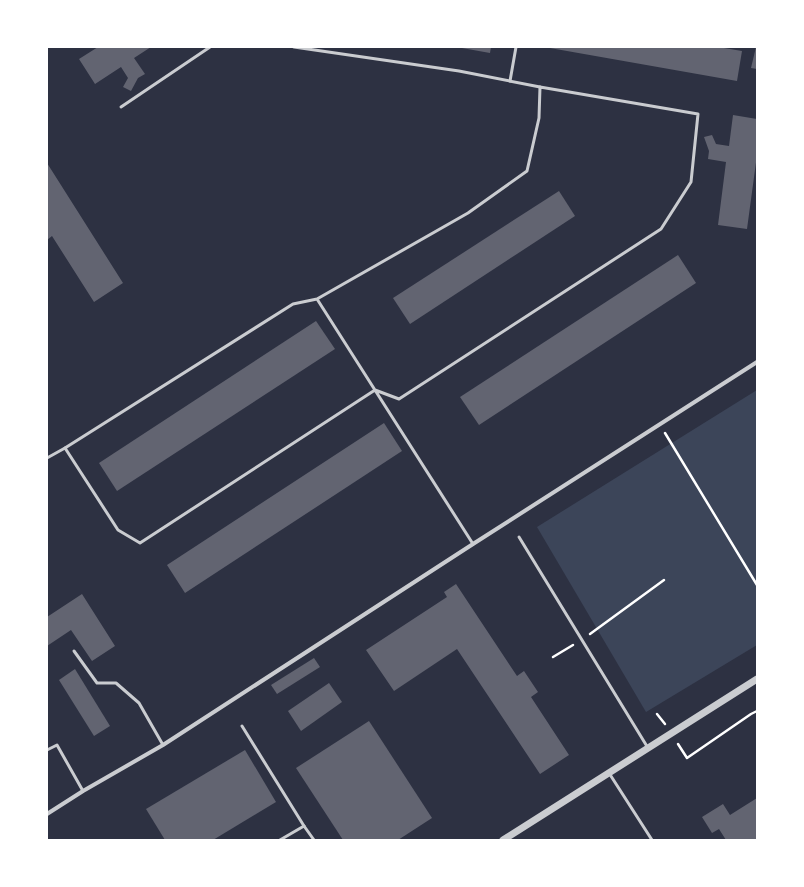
<svg xmlns="http://www.w3.org/2000/svg" width="804" height="887" font-family="'Exo 2',sans-serif">
	<rect width="100%" height="100%" fill="#2d3142"/>
	<path fill="#3c4559" d="M 757,390 L 757,645 L 646,712 L 537,527 Z"/>
	<g fill="#626471">
		<path d="M 98,47 L 151,47 L 134,58 L 145,74 L 138,78 L 131,91 L 123,87 L 128,78 L 121,67 L 95,84 L 79,59 Z"/>
		<path d="M 462,47 L 491,47 L 490,53 L 462,48 Z"/>
		<path d="M 550,47 L 718,47 L 742,51 L 737,81 L 550,48 Z"/>
		<path d="M 756,47 L 757,47 L 757,69 L 751,68 Z"/>
		<path d="M 733,115 L 757,119 L 757,155 L 747,229 L 718,225 L 726,162 L 708,159 L 709,151 L 704,137 L 712,135 L 716,144 L 729,146 Z"/>
		<path d="M 47,163 L 123,283 L 94,302 L 52,236 L 47,240 Z"/>
		<path d="M 559,191 L 575,216 L 410,324 L 393,298 Z"/>
		<path d="M 678,255 L 696,283 L 479,425 L 460,397 Z"/>
		<path d="M 316,321 L 335,349 L 117,491 L 99,463 Z"/>
		<path d="M 384,423 L 402,451 L 185,593 L 167,565 Z"/>
		<path d="M 456,584 L 517,676 L 524,671 L 538,692 L 531,697 L 569,755 L 540,774 L 457,649 L 394,691 L 366,650 L 447,597 L 444,592 Z"/>
		<path d="M 82,594 L 115,646 L 92,661 L 71,630 L 47,646 L 47,617 Z"/>
		<path d="M 314,658 L 320,667 L 277,694 L 271,685 Z"/>
		<path d="M 75,669 L 110,726 L 94,736 L 59,680 Z"/>
		<path d="M 329,683 L 342,702 L 301,731 L 288,711 Z"/>
		<path d="M 369,721 L 432,818 L 398,840 L 343,840 L 296,768 Z"/>
		<path d="M 245,750 L 276,802 L 213,840 L 165,840 L 146,809 Z"/>
		<path d="M 757,798 L 757,840 L 726,840 L 719,829 L 712,833 L 702,817 L 723,804 L 730,815 Z"/>
	</g>
	<g fill="none" stroke-linecap="round" stroke-linejoin="round">
		<g stroke="#fff" stroke-width="2.5">
			<path d="M 665,433 L 757,585"/>
			<path d="M 590,634 L 664,580"/>
			<path d="M 553,657 L 573,645"/>
			<path d="M 657,714 L 665,724"/>
			<path d="M 678,744 L 687,758 L 751,714 L 757,711"/>
		</g>
		<g stroke="#caccd0" stroke-width="3">
			<path d="M 294,47 L 459,71 L 540,87"/>
			<path d="M 510,81 L 516,47"/>
			<path d="M 121,107 L 210,47"/>
			<path d="M 317,299 L 468,213 L 527,171 L 539,118 L 540,87 L 698,114 L 691,182 L 661,229 L 399,399 L 375,390 L 140,543 L 118,530 L 65,448 L 293,304 L 317,299 L 473,544"/>
			<path d="M 47,458 L 65,448"/>
			<path d="M 519,537 L 648,748"/>
			<path d="M 74,651 L 97,683 L 116,683 L 139,703 L 163,745"/>
			<path d="M 242,726 L 304,826 L 314,840"/>
			<path d="M 47,750 L 57,745 L 83,791"/>
			<path d="M 609,773 L 652,840"/>
			<path d="M 280,840 L 304,826"/>
		</g>
		<path stroke="#caccd0" stroke-width="4" d="M 47,814 L 83,791 L 163,745 L 473,544 L 757,362"/>
		<path stroke="#caccd0" stroke-width="7" d="M 503,840 L 757,679"/>
	</g>
	<rect width="804" height="887" fill="none" stroke="#ffffff" stroke-width="96"/>
</svg>
